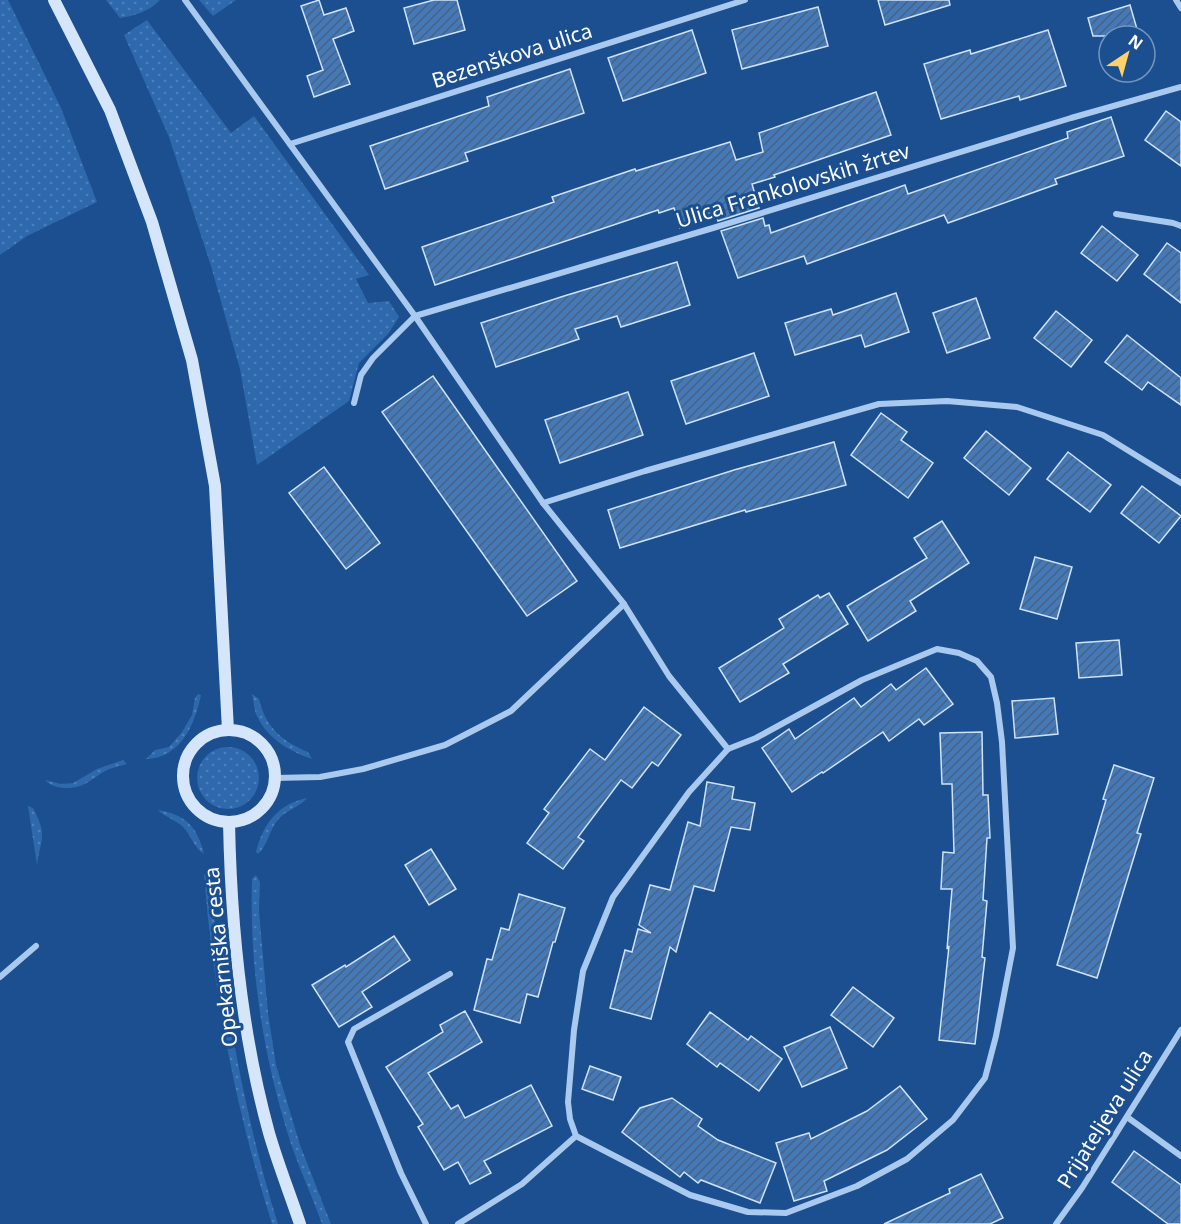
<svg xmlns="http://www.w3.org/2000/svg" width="1181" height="1224" font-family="'Noto Sans',sans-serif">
	<defs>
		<pattern id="grass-dots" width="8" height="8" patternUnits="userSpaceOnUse" patternTransform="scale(1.5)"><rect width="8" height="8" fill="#2e69ad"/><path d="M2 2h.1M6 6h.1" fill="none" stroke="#4d80b9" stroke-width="1.8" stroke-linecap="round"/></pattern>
		<pattern id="building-hatch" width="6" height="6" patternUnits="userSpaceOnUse" patternTransform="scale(1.5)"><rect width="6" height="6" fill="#4478b7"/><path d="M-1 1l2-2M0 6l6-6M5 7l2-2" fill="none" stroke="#486282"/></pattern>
	</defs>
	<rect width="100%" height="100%" fill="#1b4f8f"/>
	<g fill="url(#grass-dots)">
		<path d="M 0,0 L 8,0 L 61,108 L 97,202 L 27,236 L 0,255 Z"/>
		<path d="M 106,0 L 160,0 C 150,11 134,16 120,18 Z"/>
		<path d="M 199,0 L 236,0 L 213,16 Z"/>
		<path d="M 147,20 L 231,133 L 254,116 L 369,275 L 356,279 L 368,303 L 389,301 L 399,317 L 388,334 L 359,363 L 349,401 L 257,465 L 240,369 L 211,266 L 169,137 L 124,35 Z"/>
		<path d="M 198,694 L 201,695 C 195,724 181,758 146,759 L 155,750 L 169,747 L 182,732 L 192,715 L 195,698 Z"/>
		<path d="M 252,694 L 259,699 C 266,728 282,741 308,752 L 312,759 C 291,752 268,739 258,718 C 254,712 254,702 252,694 Z"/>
		<circle cx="228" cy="778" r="31"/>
		<path d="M 123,760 L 127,764 C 121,766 115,767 109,769 C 100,773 93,780 85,784 C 73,790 54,790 45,780 L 61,784 L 73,783 L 97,769 Z"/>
		<path d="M 307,798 C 299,808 285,810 277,821 C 269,831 267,847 258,854 L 256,852 C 263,824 278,804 307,798 Z"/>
		<path d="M 28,806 L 33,808 C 48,837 41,837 37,865 Z"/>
		<path d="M 158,810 C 187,815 197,827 204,854 C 194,848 191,835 183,827 C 176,820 165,817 158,810 Z"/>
		<path d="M 204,874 L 208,874 C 224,992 242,1110 278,1224 L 272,1224 C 236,1111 213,992 204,874 Z"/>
		<path d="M 256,875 L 260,882 L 259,911 L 268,1013 L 276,1065 L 300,1145 L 331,1224 L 322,1224 C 313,1198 301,1173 292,1147 C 264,1061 249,970 252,879 Z"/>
	</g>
	<g fill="url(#building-hatch)" stroke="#cfe3fa" stroke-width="1.5">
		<path d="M 319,0 L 324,15 L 346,8 L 354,31 L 333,39 L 350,84 L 314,97 L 307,76 L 323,70 L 301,6 Z"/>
		<path d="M 434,0 L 457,0 L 465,30 L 414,44 L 404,8 Z"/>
		<path d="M 878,0 L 949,0 L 950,5 L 885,25 Z"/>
		<path d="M 1130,5 L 1139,36 L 1093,36 L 1088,18 Z"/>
		<path d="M 818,7 L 828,46 L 742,69 L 732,30 Z"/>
		<path d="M 692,30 L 706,73 L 623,101 L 608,58 Z"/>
		<path d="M 1048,30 L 1066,86 L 1020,100 L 1019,96 L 941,119 L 924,64 L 970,50 L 971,54 Z"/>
		<path d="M 570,69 L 584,113 L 465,153 L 468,161 L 385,189 L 370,146 L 489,106 L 487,97 Z"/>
		<path d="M 876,92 L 891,135 L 774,175 L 775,177 L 752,184 L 759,208 L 718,221 L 716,215 L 680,228 L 674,208 L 659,213 L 658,210 L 435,285 L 422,247 L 554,202 L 552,197 L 635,169 L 636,171 L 730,142 L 736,160 L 763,152 L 759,133 Z"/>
		<path d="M 1166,111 L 1181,122 L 1181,166 L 1145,140 Z"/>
		<path d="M 1111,117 L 1124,156 L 1055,179 L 1057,184 L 948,223 L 944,215 L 807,264 L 804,256 L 738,278 L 721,231 L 763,218 L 765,226 L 769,225 L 771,233 L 905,185 L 908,194 L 1068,138 L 1067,132 Z"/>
		<path d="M 1102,226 L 1138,255 L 1117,281 L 1081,253 Z"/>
		<path d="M 1167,243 L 1181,253 L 1181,303 L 1144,274 Z"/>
		<path d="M 677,262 L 690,305 L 621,327 L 617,316 L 575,329 L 579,339 L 496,367 L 481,323 L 564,296 Z"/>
		<path d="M 896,293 L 909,332 L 865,347 L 861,335 L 795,355 L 785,323 L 831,309 L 833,315 Z"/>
		<path d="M 976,298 L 990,338 L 947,353 L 933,313 Z"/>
		<path d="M 1056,311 L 1092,340 L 1071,367 L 1034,338 Z"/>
		<path d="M 1127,335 L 1181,378 L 1181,405 L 1148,382 L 1142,390 L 1105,362 Z"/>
		<path d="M 754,353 L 769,396 L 686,424 L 671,381 Z"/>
		<path d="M 433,376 L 577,581 L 527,616 L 382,412 Z"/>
		<path d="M 628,392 L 643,435 L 560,463 L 545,420 Z"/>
		<path d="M 881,413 L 907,432 L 901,440 L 933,463 L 908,498 L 851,455 Z"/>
		<path d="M 986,431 L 1031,468 L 1009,495 L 964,458 Z"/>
		<path d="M 834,442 L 846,485 L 746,512 L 745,510 L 620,548 L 608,510 L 734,470 Z"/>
		<path d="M 1068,452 L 1111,485 L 1090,512 L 1047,479 Z"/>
		<path d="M 324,467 L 380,543 L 346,569 L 289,493 Z"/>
		<path d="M 1142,486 L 1181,516 L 1159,543 L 1121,513 Z"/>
		<path d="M 942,521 L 969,563 L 910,601 L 916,611 L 868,641 L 847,606 L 927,558 L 914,538 Z"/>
		<path d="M 1035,557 L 1072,567 L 1057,619 L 1020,609 Z"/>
		<path d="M 829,593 L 848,624 L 783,664 L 789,673 L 740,702 L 719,668 L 784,628 L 779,619 L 818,595 L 820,598 Z"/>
		<path d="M 1119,640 L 1122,675 L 1079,678 L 1076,643 Z"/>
		<path d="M 926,668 L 953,704 L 924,725 L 919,719 L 889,741 L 883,732 L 823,773 L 822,772 L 792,792 L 762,748 L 789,729 L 795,739 L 854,698 L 861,707 L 891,684 L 896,690 Z"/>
		<path d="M 1054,698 L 1058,734 L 1015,738 L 1012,701 Z"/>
		<path d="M 644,707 L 681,735 L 658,766 L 652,762 L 632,788 L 621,780 L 578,837 L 584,841 L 563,869 L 527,843 L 549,813 L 544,809 L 590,749 L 605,760 Z"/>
		<path d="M 982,732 L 983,795 L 988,795 L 990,838 L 987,838 L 983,900 L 987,901 L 982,957 L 985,958 L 975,1044 L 939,1040 L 949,946 L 947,949 L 952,889 L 941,889 L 943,852 L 954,853 L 952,784 L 942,784 L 940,733 Z"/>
		<path d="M 1114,765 L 1154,778 L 1137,833 L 1141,834 L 1097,978 L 1057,965 L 1106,800 L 1103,799 Z"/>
		<path d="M 707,782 L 734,787 L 732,799 L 755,803 L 750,830 L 731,827 L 714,891 L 694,886 L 676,952 L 670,947 L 651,1019 L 610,1008 L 625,950 L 632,952 L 638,929 L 651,933 L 639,925 L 650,885 L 670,890 L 688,822 L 700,826 Z"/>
		<path d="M 431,849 L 456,889 L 429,905 L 405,865 Z"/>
		<path d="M 519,894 L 565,908 L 555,942 L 553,942 L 538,997 L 527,994 L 520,1023 L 474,1010 L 487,959 L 492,960 L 501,928 L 509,930 Z"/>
		<path d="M 394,936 L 410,960 L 362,992 L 372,1007 L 339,1027 L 312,985 L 345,965 L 346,967 Z"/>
		<path d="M 853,987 L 894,1018 L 873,1047 L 831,1015 Z"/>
		<path d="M 465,1011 L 482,1042 L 428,1073 L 451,1109 L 458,1105 L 465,1118 L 531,1085 L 552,1126 L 484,1161 L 491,1173 L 470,1184 L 458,1162 L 444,1170 L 418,1127 L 423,1124 L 386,1067 L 443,1032 L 440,1025 Z"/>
		<path d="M 710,1012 L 748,1040 L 751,1036 L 782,1059 L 759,1091 L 720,1063 L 717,1067 L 687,1044 Z"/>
		<path d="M 830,1027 L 847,1068 L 802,1087 L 784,1047 Z"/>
		<path d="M 590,1066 L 621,1077 L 613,1100 L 582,1089 Z"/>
		<path d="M 900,1086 L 927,1119 L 887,1150 L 824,1181 L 827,1191 L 794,1201 L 776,1143 L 809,1133 L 811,1139 L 867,1111 Z"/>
		<path d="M 672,1098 L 702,1119 L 698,1126 L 718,1140 L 776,1163 L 760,1203 L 701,1180 L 698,1183 L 684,1172 L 680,1177 L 622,1132 L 640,1108 Z"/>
		<path d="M 1134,1151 L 1181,1185 L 1181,1224 L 1168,1224 L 1112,1182 Z"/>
		<path d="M 981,1174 L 1003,1218 L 990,1224 L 884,1224 L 950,1193 L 949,1189 Z"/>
	</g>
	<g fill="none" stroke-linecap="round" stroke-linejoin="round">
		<g stroke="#a9c9ee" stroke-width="6">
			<path d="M 185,0 L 415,316 L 543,503 L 624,604"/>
			<path d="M 1176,0 L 1181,8"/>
			<path d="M 290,144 L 745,0"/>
			<path d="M 1116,214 L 1173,223 L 1181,226"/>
			<path d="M 354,403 L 361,375 L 373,358 L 415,316 L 713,228 L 1071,118 L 1181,87"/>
			<path d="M 543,503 L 645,471 L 879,404 L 947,401 L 1017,407 L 1103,435 L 1181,483"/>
			<path d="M 275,778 L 320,777 L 363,769 L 445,745 L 511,711 L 624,604 L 669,676 L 728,749 L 689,792 L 613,897 L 583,971 L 574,1030 L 568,1102 L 570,1119 L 576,1136 L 522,1184 L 458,1224"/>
			<path d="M 0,977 L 36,946"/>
			<path d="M 1127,1117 L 1181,1156"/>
			<path d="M 576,1136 L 690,1195 L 748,1212 L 786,1213 L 857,1186 L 907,1159 L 953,1120 L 985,1078 L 996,1036 L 1013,948 L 1002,742 L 997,703 L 991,677 L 977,661 L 959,653 L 937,649 L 862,680 L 756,738 L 728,749"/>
			<path d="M 426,1224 L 401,1173 L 348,1042 L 354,1029 L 450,974"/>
			<path d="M 1056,1224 L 1082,1188 L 1181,1030"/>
		</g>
		<g stroke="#d6e6fa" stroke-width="12">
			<path d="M 54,0 L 110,110 L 152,222 L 192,360 L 215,486 L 228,730"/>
			<circle cx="229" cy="776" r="46"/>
			<path d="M 229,822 C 231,926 241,1032 269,1133 C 278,1164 290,1194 300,1224"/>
		</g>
	</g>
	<g text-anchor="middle" stroke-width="6" stroke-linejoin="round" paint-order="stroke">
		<g font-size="21" fill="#fff" stroke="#1b4f8f">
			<text transform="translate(512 56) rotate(-18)" y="7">Bezenškova ulica</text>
			<text transform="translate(793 186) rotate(-17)" y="7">Ulica Frankolovskih žrtev</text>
			<text transform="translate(221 957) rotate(-96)" y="7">Opekarniška cesta</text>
			<text transform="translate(1105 1119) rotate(-58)" y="7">Prijateljeva ulica</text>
		</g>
	</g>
	<g transform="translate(1127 54) rotate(36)"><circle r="28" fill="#1b4f8f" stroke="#7695bc" stroke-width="1.5"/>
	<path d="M0-4.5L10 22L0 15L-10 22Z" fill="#ffd166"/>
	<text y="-9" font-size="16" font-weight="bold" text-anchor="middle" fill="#ffffff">N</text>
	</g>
</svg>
